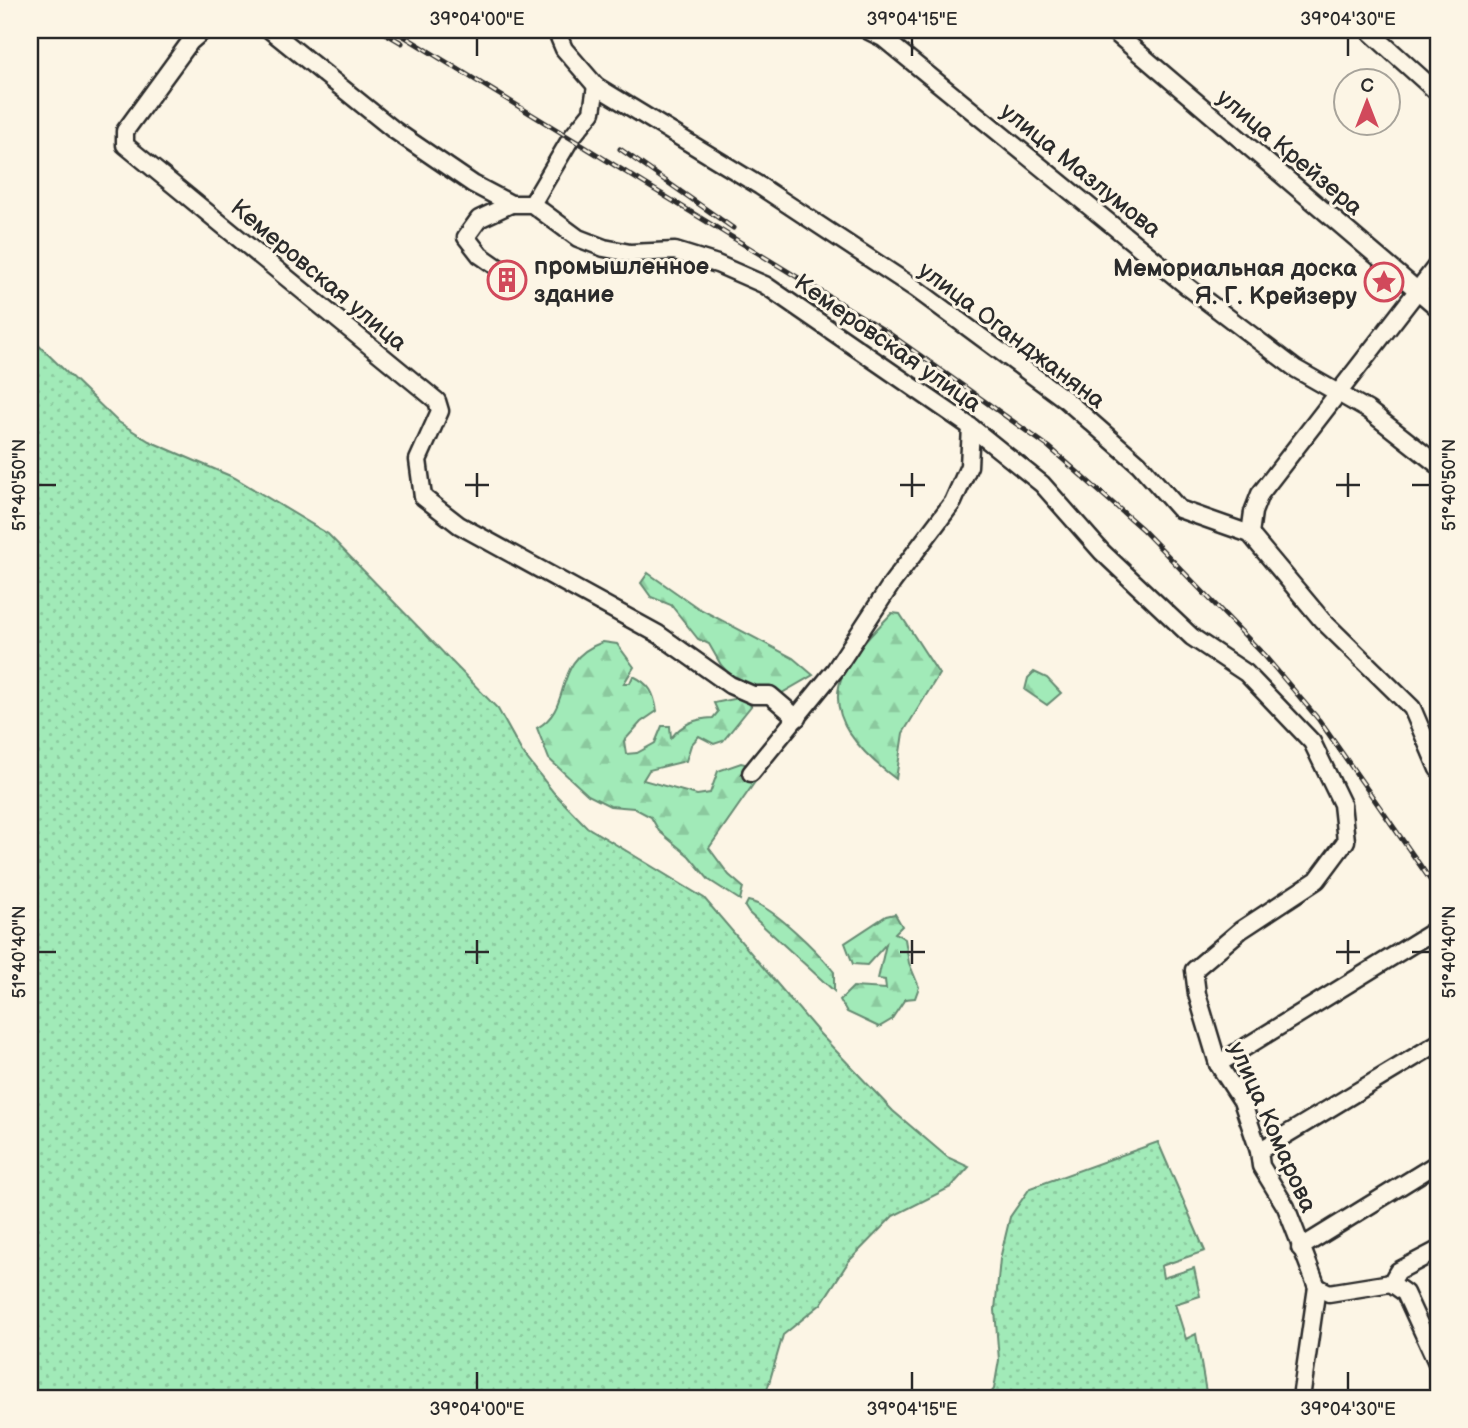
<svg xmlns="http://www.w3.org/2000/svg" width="1468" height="1428" font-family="'Balsamiq Sans',sans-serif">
	<defs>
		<pattern id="green-dots" width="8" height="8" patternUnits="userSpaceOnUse" patternTransform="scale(1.75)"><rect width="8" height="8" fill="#a1eab8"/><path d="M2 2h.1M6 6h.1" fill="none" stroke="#8bc99e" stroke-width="1.8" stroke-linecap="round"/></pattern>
		<pattern id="forest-firs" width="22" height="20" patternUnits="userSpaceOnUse" patternTransform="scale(1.75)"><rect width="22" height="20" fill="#a1eab8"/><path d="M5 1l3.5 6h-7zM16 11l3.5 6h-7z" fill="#8bc99e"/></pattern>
	</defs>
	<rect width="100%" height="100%" fill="#fcf5e5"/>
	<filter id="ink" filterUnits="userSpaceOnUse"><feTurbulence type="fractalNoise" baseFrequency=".0143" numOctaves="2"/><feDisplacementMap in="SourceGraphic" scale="14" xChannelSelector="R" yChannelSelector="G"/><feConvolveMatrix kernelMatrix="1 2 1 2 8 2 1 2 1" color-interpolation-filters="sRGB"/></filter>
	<g filter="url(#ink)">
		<g fill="url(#green-dots)" stroke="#668a72" stroke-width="2">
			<path d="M 30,337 L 117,421 L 149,441 L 235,478 L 328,534 L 498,709 L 522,752 L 554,793 L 587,827 L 704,898 L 820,1034 L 893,1111 L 947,1157 L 969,1167 L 951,1187 L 893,1216 L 849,1261 L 821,1304 L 783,1335 L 767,1390 L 753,1398 L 37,1398 L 30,1394 Z"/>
			<path d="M 1158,1142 L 1205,1251 L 1161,1266 L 1163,1278 L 1194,1268 L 1200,1296 L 1175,1304 L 1186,1339 L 1196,1334 L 1207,1398 L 987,1398 L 994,1389 L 999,1360 L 995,1310 L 1000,1259 L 1010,1217 L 1030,1188 Z"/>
		</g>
		<g fill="url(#forest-firs)" stroke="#668a72" stroke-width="2">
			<path d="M 648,573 L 698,608 L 793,658 L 813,675 L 782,693 L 741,687 L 721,665 L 709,644 L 698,639 L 671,605 L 651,597 L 641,583 Z"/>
			<path d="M 892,613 L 900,614 L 939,674 L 903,733 L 896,779 C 864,755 822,717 844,672 C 854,651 876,630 892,613 Z"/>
			<path d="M 603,642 L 617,644 L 634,667 L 624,683 L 630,683 L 633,676 C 650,684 654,693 657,711 L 641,722 L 624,741 L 626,754 L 637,753 L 655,743 L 662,726 L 670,726 L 671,738 C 683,723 695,719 713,718 L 718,712 L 714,703 L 744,697 L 751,706 L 723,741 L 714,744 L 699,736 L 691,745 L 686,761 L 649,770 L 643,780 L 697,795 L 710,793 L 718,771 L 741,763 L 757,767 L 757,779 L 709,848 L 729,875 L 743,887 L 740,900 L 709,880 L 689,856 L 659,831 L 651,817 L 634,808 L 610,806 L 588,795 L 549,759 L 537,728 C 575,707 549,661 603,642 Z"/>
			<path d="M 1034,672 L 1047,678 L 1061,693 L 1047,705 L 1025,690 L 1028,678 Z"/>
			<path d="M 748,901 C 771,904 819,953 834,972 L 834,991 L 749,913 L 745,907 Z"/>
			<path d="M 895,914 L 902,926 L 895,933 L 905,939 L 909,963 L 919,987 L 915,998 L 905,999 L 891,1020 L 879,1027 L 847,1012 L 840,1000 L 853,987 L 886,989 L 885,980 L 878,979 L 886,944 L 867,965 L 853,964 L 845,943 L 886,916 Z"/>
		</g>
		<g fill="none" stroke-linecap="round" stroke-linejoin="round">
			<defs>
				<g id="minor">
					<path d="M 204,30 L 190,42 L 125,131 L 125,145 L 437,401 L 440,411 L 418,460 L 423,497 L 459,525 L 658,634 L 730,685 L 753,695 L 770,695 L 797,718"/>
					<path d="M 270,30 L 394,130 L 473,184 L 511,204 L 532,204 L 578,238 L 604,248 L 630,253 L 675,251 L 717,264 L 765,285 L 971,427 L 1042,484 L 1102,552 L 1192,637 L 1246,673 L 1312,742 L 1342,804 L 1346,841 L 1317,880 L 1241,930 L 1194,970 L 1197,994 L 1218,1064 L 1242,1101 L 1259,1151 L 1261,1166 L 1286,1207 L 1317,1287 L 1301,1398"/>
					<path d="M 556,30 L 564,49 L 596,86 L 760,186 L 916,289 L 1066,400 L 1139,464 L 1179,509 L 1250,534 L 1322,620 L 1412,708 L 1438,769"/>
					<path d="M 867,30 L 883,38 L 1188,287 L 1296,369 L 1368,410 L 1438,465"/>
					<path d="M 1112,30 L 1438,308"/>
					<path d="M 1368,30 L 1438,93"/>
					<path d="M 532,204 L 571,138 L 592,112 L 596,86"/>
					<path d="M 503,271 L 480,255 L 466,237 L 479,219 L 511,204"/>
					<path d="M 1250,534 L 1253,512 L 1260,494 L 1438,264"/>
					<path d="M 751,773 L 835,670 L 892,583 L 953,502 L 969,466 L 971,427"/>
					<path d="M 1218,1064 L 1437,929"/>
					<path d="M 1259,1151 L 1438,1043"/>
					<path d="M 1300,1248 L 1438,1163"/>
					<path d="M 1391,1283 L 1405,1293 L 1438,1365"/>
					<path d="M 1317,1287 L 1329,1293 L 1391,1283 L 1398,1271 L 1438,1250"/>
				</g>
			</defs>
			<use href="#minor" stroke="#2b2b2b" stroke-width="21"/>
			<use href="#minor" stroke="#fcf5e5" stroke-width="16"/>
			<defs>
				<g id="rail">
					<path d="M 380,30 L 402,43"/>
					<path d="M 394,30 L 890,334 L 1049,447 L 1142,529 L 1264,655 L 1319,720 L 1438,891"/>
					<path d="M 620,149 L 733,228"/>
				</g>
			</defs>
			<use href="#rail" stroke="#2b2b2b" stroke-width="5"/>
			<use href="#rail" stroke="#fcf5e5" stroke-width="2.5" stroke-dasharray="8" stroke-linecap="butt"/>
		</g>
	</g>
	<path fill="none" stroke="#2b2b2b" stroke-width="2.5" d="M 477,38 L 477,56M 912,38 L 912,56M 1348,38 L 1348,56M 477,473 L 477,497M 912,473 L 912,497M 1348,473 L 1348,497M 38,485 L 56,485M 465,485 L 489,485M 900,485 L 925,485M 1336,485 L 1360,485M 1412,485 L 1430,485M 477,940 L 477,964M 912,940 L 912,964M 1348,940 L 1348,964M 38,952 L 56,952M 465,952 L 489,952M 900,952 L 925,952M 1336,952 L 1360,952M 1412,952 L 1430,952M 477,1372 L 477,1390M 912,1372 L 912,1390M 1348,1372 L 1348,1390"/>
	<defs>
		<symbol id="building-ring" viewBox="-11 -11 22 22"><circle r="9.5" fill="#fcf5e5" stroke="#d1495b" stroke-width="1.5"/><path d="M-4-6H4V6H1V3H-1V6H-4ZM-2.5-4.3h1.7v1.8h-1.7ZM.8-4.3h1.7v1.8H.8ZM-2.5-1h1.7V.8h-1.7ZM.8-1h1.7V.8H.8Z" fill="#d1495b"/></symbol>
		<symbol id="sight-ring" viewBox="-11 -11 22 22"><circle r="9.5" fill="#fcf5e5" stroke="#d1495b" stroke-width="1.5"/><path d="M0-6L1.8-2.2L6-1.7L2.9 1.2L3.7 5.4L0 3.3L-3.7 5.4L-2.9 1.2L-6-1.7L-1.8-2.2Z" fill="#d1495b"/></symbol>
	</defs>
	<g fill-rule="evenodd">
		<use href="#building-ring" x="485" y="258" width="44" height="44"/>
		<use href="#sight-ring" x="1362" y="260" width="44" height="44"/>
	</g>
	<g text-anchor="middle" stroke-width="6" stroke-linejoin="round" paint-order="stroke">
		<g font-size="24" fill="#2b2b2b" stroke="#fcf5e5">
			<text transform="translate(1290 152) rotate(40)" y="8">улица Крейзера</text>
			<text transform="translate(1081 170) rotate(39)" y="8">улица Мазлумова</text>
			<text transform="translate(319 275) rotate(40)" y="8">Кемеровская улица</text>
			<text transform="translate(1012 335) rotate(37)" y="8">улица Оганджаняна</text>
			<text transform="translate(888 343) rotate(35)" y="8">Кемеровская улица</text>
			<text transform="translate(1273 1127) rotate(66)" y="8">улица Комарова</text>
		</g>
		<g font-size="24" font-weight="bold" fill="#2b2b2b" stroke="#fcf5e5" text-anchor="start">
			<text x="534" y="274">промышленное<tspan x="534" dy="28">здание</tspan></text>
			<text x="1357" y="276" text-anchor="end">Мемориальная доска<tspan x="1357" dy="28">Я. Г. Крейзеру</tspan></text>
		</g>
	</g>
	<rect width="1468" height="1428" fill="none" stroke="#fcf5e5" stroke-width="77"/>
	<g transform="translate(1367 102)"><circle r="33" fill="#fcf5e5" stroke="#a8a49b" stroke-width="2"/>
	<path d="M0-5L12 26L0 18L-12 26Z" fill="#d1495b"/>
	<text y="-10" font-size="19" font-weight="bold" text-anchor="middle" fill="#2b2b2b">С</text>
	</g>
	<rect x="38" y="38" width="1392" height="1352" fill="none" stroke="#2b2b2b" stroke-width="2.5"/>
	<g font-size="18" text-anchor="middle" fill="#2b2b2b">
		<text x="477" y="25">39°04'00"E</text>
		<text x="912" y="25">39°04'15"E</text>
		<text x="1348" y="25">39°04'30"E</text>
		<text transform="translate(19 485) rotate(-90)" y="6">51°40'50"N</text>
		<text transform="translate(1449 485) rotate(-90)" y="6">51°40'50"N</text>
		<text transform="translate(19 952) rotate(-90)" y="6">51°40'40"N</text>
		<text transform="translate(1449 952) rotate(-90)" y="6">51°40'40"N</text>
		<text x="477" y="1415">39°04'00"E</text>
		<text x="912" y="1415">39°04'15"E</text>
		<text x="1348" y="1415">39°04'30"E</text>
	</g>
</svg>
